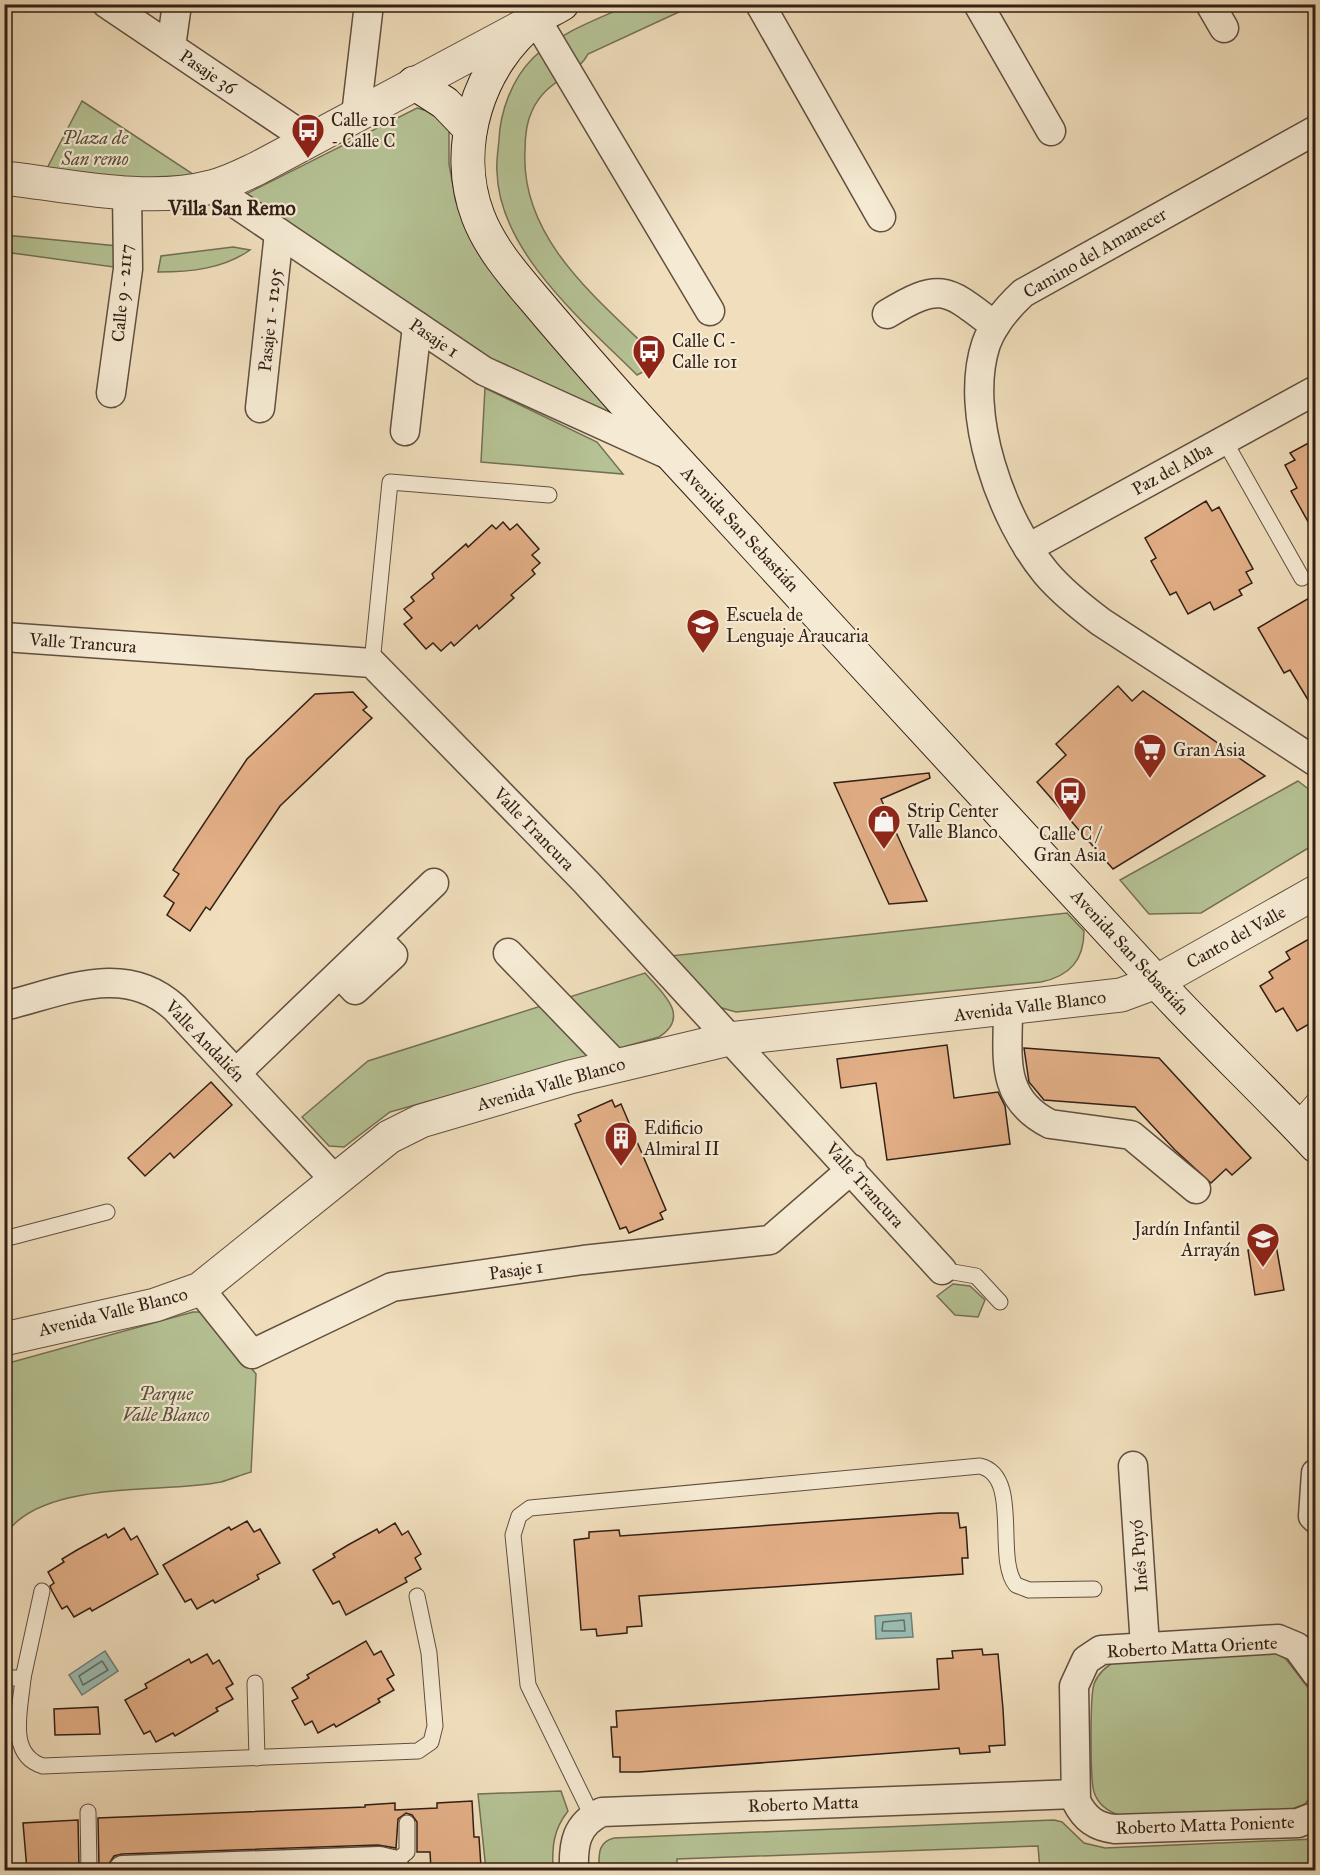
<svg xmlns="http://www.w3.org/2000/svg" width="1320" height="1875" font-family="'IM FELL Great Primer',serif">
	<rect width="100%" height="100%" fill="#f0debc"/>
	<filter id="stains"><feTurbulence type="fractalNoise" baseFrequency=".00333" numOctaves="4"/><feColorMatrix values="0 0 0 0 .2 0 0 0 0 .09 0 0 0 0 .02 0 0 0 .5 -.17"/></filter>
	<radialGradient id="worn" r=".72"><stop offset=".6" stop-color="#630" stop-opacity="0"/><stop offset="1" stop-color="#630" stop-opacity=".3"/></radialGradient>
	<g fill="#b5c294" stroke="#747055" stroke-width="1.5">
		<path d="M 629,5 L 694,5 L 588,54 C 577,76 546,79 532,111 C 526,123 525,138 525,151 C 520,242 604,304 662,362 L 637,375 C 585,323 499,252 497,172 C 496,162 498,151 499,140 C 500,112 512,79 533,58 C 558,33 598,19 629,5 Z"/>
		<path d="M 82,101 L 208,184 L 44,174 Z"/>
		<path d="M 417,108 L 431,112 L 449,128 L 449,164 L 456,202 L 478,241 L 634,431 L 534,388 L 244,195 Z"/>
		<path d="M 5,235 L 128,247 L 128,269 L 5,252 Z"/>
		<path d="M 233,247 L 250,250 C 223,269 190,272 158,272 L 161,256 Z"/>
		<path d="M 485,388 L 597,442 L 623,474 L 481,462 Z"/>
		<path d="M 1298,781 L 1315,794 L 1315,844 L 1201,913 L 1149,914 L 1120,880 Z"/>
		<path d="M 1067,913 L 1084,931 C 1084,960 1070,976 1041,982 L 736,1012 L 715,1006 L 670,956 Z"/>
		<path d="M 645,973 C 661,992 692,1016 659,1037 L 390,1112 L 344,1147 L 329,1146 L 302,1117 L 368,1061 Z"/>
		<path d="M 953,1284 L 970,1286 L 985,1300 L 978,1317 L 955,1315 L 937,1296 Z"/>
		<path d="M 193,1312 L 202,1312 L 211,1317 L 256,1374 L 251,1472 C 241,1475 231,1479 221,1482 C 160,1494 42,1479 5,1535 L 5,1364 Z"/>
		<path d="M 1276,1653 L 1286,1659 L 1309,1689 L 1316,1711 L 1315,1790 L 1305,1804 L 1287,1811 L 1121,1816 C 1109,1812 1098,1805 1094,1792 C 1090,1779 1090,1696 1094,1684 C 1098,1673 1106,1666 1117,1661 Z"/>
		<path d="M 561,1791 L 568,1811 C 553,1830 552,1847 553,1870 L 486,1870 L 478,1794 Z"/>
		<path d="M 1054,1820 L 1062,1822 L 1084,1843 L 1105,1848 L 1315,1839 L 1315,1870 L 1040,1870 L 1038,1846 L 677,1859 L 677,1870 L 599,1870 C 599,1856 597,1842 614,1838 Z"/>
	</g>
	<g fill="#9abcb2" stroke="#717d74" stroke-width="1.5">
		<path d="M 911,1613 L 913,1637 L 876,1639 L 875,1616 Z"/>
		<path d="M 105,1651 L 118,1671 L 82,1695 L 69,1675 Z"/>
	</g>
	<g fill="none" stroke-linecap="round" stroke-linejoin="round">
		<g stroke="#666e64" stroke-width="1.5">
			<path d="M 904,1620 L 905,1631 L 882,1631 L 883,1622 Z"/>
			<path d="M 102,1661 L 108,1670 L 83,1685 L 79,1676 Z"/>
		</g>
	</g>
	<g fill="#e3af87" stroke="#331f16" stroke-width="1.5">
		<path d="M 1316,439 L 1316,536 L 1291,491 L 1297,488 L 1285,465 L 1295,460 L 1290,453 Z"/>
		<path d="M 1206,501 L 1212,511 L 1219,507 L 1253,569 L 1246,572 L 1252,583 L 1239,590 L 1242,595 L 1214,610 L 1210,602 L 1188,614 L 1176,592 L 1170,595 L 1151,561 L 1156,558 L 1145,538 Z"/>
		<path d="M 503,522 L 510,530 L 517,524 L 539,549 L 532,555 L 540,563 L 532,570 L 535,574 L 511,595 L 514,598 L 479,629 L 477,625 L 454,646 L 451,642 L 441,651 L 433,643 L 426,649 L 404,624 L 412,618 L 404,609 L 414,601 L 411,597 L 434,578 L 432,574 L 466,544 L 468,547 L 492,525 L 496,529 Z"/>
		<path d="M 1316,594 L 1316,713 L 1290,670 L 1284,673 L 1258,628 Z"/>
		<path d="M 1118,686 L 1132,701 L 1143,691 L 1265,776 L 1113,869 L 1037,782 L 1066,755 L 1056,744 Z"/>
		<path d="M 353,692 L 367,707 L 363,710 L 372,718 L 280,806 L 210,910 L 206,907 L 190,931 L 167,915 L 174,903 L 164,896 L 179,874 L 173,870 L 247,759 L 315,694 Z"/>
		<path d="M 929,773 L 930,778 L 881,799 L 927,901 L 889,904 L 834,783 Z"/>
		<path d="M 1316,935 L 1316,1020 L 1297,1031 L 1283,1008 L 1276,1012 L 1260,986 L 1273,978 L 1269,972 L 1290,959 L 1286,952 Z"/>
		<path d="M 947,1045 L 954,1098 L 998,1092 L 1005,1106 L 1010,1144 L 887,1160 L 876,1083 L 841,1088 L 837,1059 Z"/>
		<path d="M 1024,1048 L 1159,1058 L 1251,1158 L 1232,1175 L 1226,1169 L 1211,1183 L 1175,1150 L 1135,1107 L 1044,1100 L 1029,1082 Z"/>
		<path d="M 211,1082 L 232,1105 L 174,1158 L 170,1153 L 145,1176 L 128,1158 Z"/>
		<path d="M 612,1100 L 615,1107 L 621,1104 L 666,1210 L 660,1213 L 663,1219 L 629,1233 L 626,1227 L 620,1229 L 575,1124 L 581,1121 L 578,1115 Z"/>
		<path d="M 1276,1245 L 1284,1290 L 1255,1295 L 1248,1250 Z"/>
		<path d="M 940,1513 L 958,1513 L 960,1528 L 966,1527 L 968,1558 L 962,1558 L 963,1574 L 639,1596 L 642,1626 L 627,1627 L 627,1633 L 597,1636 L 596,1629 L 581,1630 L 574,1540 L 589,1538 L 589,1532 L 619,1530 L 620,1536 Z"/>
		<path d="M 247,1521 L 254,1532 L 260,1529 L 280,1563 L 257,1575 L 259,1579 L 215,1603 L 213,1600 L 197,1609 L 191,1599 L 185,1602 L 163,1565 L 229,1527 L 231,1530 Z"/>
		<path d="M 395,1523 L 402,1535 L 408,1531 L 421,1554 L 415,1558 L 421,1569 L 405,1578 L 407,1582 L 346,1615 L 339,1601 L 333,1604 L 313,1570 L 335,1557 L 333,1554 L 348,1545 L 377,1529 L 379,1533 Z"/>
		<path d="M 124,1528 L 131,1540 L 137,1536 L 158,1574 L 92,1611 L 90,1608 L 74,1617 L 67,1606 L 62,1609 L 52,1591 L 50,1586 L 54,1583 L 48,1572 L 64,1562 L 62,1559 L 77,1550 L 106,1534 L 108,1538 Z"/>
		<path d="M 366,1641 L 374,1655 L 381,1651 L 394,1675 L 387,1679 L 394,1690 L 378,1699 L 380,1702 L 336,1727 L 334,1724 L 318,1733 L 312,1721 L 305,1725 L 292,1701 L 298,1698 L 292,1688 L 309,1678 L 307,1675 Z"/>
		<path d="M 982,1649 L 983,1655 L 998,1654 L 1003,1709 L 1005,1745 L 989,1746 L 990,1752 L 960,1754 L 959,1748 L 639,1772 L 620,1772 L 620,1757 L 613,1757 L 611,1727 L 617,1727 L 616,1711 L 939,1689 L 937,1659 L 953,1658 L 952,1651 Z"/>
		<path d="M 207,1654 L 213,1664 L 219,1660 L 233,1684 L 226,1688 L 233,1699 L 216,1708 L 218,1711 L 175,1736 L 173,1733 L 156,1742 L 150,1731 L 144,1734 L 125,1700 L 147,1688 L 145,1684 L 189,1659 L 191,1663 Z"/>
		<path d="M 98,1707 L 100,1734 L 55,1735 L 54,1709 Z"/>
		<path d="M 472,1801 L 474,1837 L 479,1837 L 481,1867 L 431,1869 L 430,1852 L 417,1852 L 417,1822 L 412,1815 L 406,1813 L 398,1819 L 396,1848 L 378,1845 L 122,1854 L 114,1856 L 107,1867 L 99,1868 L 98,1818 L 365,1807 L 365,1805 L 395,1803 L 395,1810 L 437,1808 L 437,1803 Z"/>
		<path d="M 78,1820 L 79,1868 L 27,1870 L 23,1823 Z"/>
	</g>
	<g fill="none" stroke-linecap="round" stroke-linejoin="round">
		<defs>
			<g id="service">
				<path d="M 1224,440 L 1302,578"/>
				<path d="M 372,663 L 390,482 L 549,495"/>
				<path d="M 1294,1123 L 1316,1098"/>
				<path d="M 4,1239 L 107,1212"/>
				<path d="M 942,1270 L 976,1276 L 1000,1302"/>
				<path d="M 4,1678 L 23,1678 C 21,1707 6,1755 43,1766 L 418,1751 L 431,1742 L 435,1726 L 429,1653 L 417,1596"/>
				<path d="M 23,1678 L 42,1591"/>
				<path d="M 255,1683 L 257,1758"/>
				<path d="M 88,1812 L 89,1870"/>
				<path d="M 592,1816 L 528,1685 L 513,1535 L 519,1516 L 530,1508 L 980,1466 C 1022,1476 994,1558 1016,1585 L 1029,1590 L 1094,1589"/>
				<path d="M 392,1864 L 407,1852 L 407,1823"/>
			</g>
			<g id="minor">
				<path d="M 107,4 L 309,140"/>
				<path d="M 539,4 L 536,19 L 710,311"/>
				<path d="M 760,4 L 881,217"/>
				<path d="M 978,4 L 1051,131"/>
				<path d="M 1210,4 L 1224,28"/>
				<path d="M 171,47 L 177,4"/>
				<path d="M 356,115 L 369,4"/>
				<path d="M 1316,130 L 1023,293 C 1008,307 993,324 986,344 C 963,413 1002,520 1046,573 C 1062,592 1081,607 1101,622 L 1316,762"/>
				<path d="M 211,187 L 484,371 L 671,456"/>
				<path d="M 887,314 C 941,281 947,289 995,326"/>
				<path d="M 111,393 L 128,269 L 127,192"/>
				<path d="M 260,408 L 279,233"/>
				<path d="M 405,431 L 417,326"/>
				<path d="M 1028,548 L 1316,390"/>
				<path d="M 4,637 L 372,663 L 586,882 L 942,1270"/>
				<path d="M 508,953 L 615,1064"/>
				<path d="M 340,974 L 355,990 L 393,955 L 377,938"/>
				<path d="M 4,1006 C 63,992 124,961 175,1008 L 335,1180"/>
				<path d="M 1008,1009 C 1008,1057 999,1098 1050,1124 L 1131,1135 L 1196,1189"/>
				<path d="M 236,1073 L 434,883"/>
				<path d="M 200,1289 L 252,1354 L 392,1287 L 583,1260 L 770,1240 L 852,1169"/>
				<path d="M 1133,1466 L 1145,1646"/>
				<path d="M 1316,1473 L 1313,1516 L 1316,1519"/>
				<path d="M 1316,1673 L 1297,1647 L 1278,1639 L 1101,1650 L 1086,1660 L 1074,1686 L 1076,1801 C 1085,1819 1096,1827 1115,1829 L 1298,1823 L 1316,1816"/>
				<path d="M 123,1870 L 379,1861 L 392,1864 L 396,1870"/>
				<path d="M 574,1870 C 573,1844 576,1824 602,1812 L 1075,1794"/>
			</g>
			<g id="tertiary">
				<path d="M 4,178 C 68,185 148,204 211,187 C 228,183 243,175 258,168 L 531,22"/>
				<path d="M 4,1339 L 155,1305 L 200,1289 L 389,1137 L 421,1121 L 570,1077 L 729,1039 L 1121,995 L 1156,982 L 1316,892"/>
			</g>
			<g id="secondary">
				<path d="M 562,4 C 554,9 543,13 536,19 C 478,64 452,148 478,216 C 492,253 522,284 547,314 C 598,374 650,432 703,489 C 853,652 1002,816 1153,978 C 1206,1036 1263,1089 1316,1146"/>
				<path d="M 414,83 L 445,103 L 469,128"/>
			</g>
		</defs>
		<use href="#service" stroke="#624f40" stroke-width="17"/>
		<use href="#minor" stroke="#624f40" stroke-width="31"/>
		<use href="#tertiary" stroke="#624f40" stroke-width="35"/>
		<use href="#secondary" stroke="#331f16" stroke-width="35"/>
		<use href="#service" stroke="#f5ead3" stroke-width="15"/>
		<use href="#minor" stroke="#f5ead3" stroke-width="28"/>
		<use href="#tertiary" stroke="#f5ead3" stroke-width="33"/>
		<use href="#secondary" stroke="#f5ead3" stroke-width="33"/>
	</g>
	<defs>
		<symbol id="bus-pin" viewBox="-11 -11 22 30"><path d="M0 17L-7.5 6A9.5 9.5 0 1 1 7.5 6Z" fill="#8f2418" stroke="#f5ead3"/><path d="M-5-6H5V4H4V6H2V4H-2V6H-4V4H-5ZM-3.5-4V0h7V-4ZM-3.5 1.2v1.5H-2V1.2ZM2 1.2v1.5H3.5V1.2Z" fill="#fff"/></symbol>
		<symbol id="school-pin" viewBox="-11 -11 22 30"><path d="M0 17L-7.5 6A9.5 9.5 0 1 1 7.5 6Z" fill="#8f2418" stroke="#f5ead3"/><path d="M0-5L7-2L0 1L-7-2ZM-4 1L0 2.5L4 1V4Q0 6-4 4Z" fill="#fff"/></symbol>
		<symbol id="supermarket-pin" viewBox="-11 -11 22 30"><path d="M0 17L-7.5 6A9.5 9.5 0 1 1 7.5 6Z" fill="#8f2418" stroke="#f5ead3"/><path d="M-6-5.5h2.5l.6 2H6L4.5 2H-2.5L-4.4-4H-6ZM-1.5 3.2a1.3 1.3 0 1 0 .1 0ZM3 3.2a1.3 1.3 0 1 0 .1 0Z" fill="#fff"/></symbol>
		<symbol id="shop-pin" viewBox="-11 -11 22 30"><path d="M0 17L-7.5 6A9.5 9.5 0 1 1 7.5 6Z" fill="#8f2418" stroke="#f5ead3"/><path d="M-5-2.5h2.3a2.7 3.5 0 0 1 5.4 0H5L5.5 6h-11ZM-1.5-2.5h3a1.5 2.3 0 0 0-3 0Z" fill="#fff"/></symbol>
		<symbol id="building-pin" viewBox="-11 -11 22 30"><path d="M0 17L-7.5 6A9.5 9.5 0 1 1 7.5 6Z" fill="#8f2418" stroke="#f5ead3"/><path d="M-4-6H4V6H1V3H-1V6H-4ZM-2.5-4.3h1.7v1.8h-1.7ZM.8-4.3h1.7v1.8H.8ZM-2.5-1h1.7V.8h-1.7ZM.8-1h1.7V.8H.8Z" fill="#fff"/></symbol>
	</defs>
	<g fill-rule="evenodd">
		<use href="#bus-pin" x="289" y="111" width="38" height="52"/>
		<use href="#bus-pin" x="630" y="332" width="38" height="52"/>
		<use href="#school-pin" x="684" y="606" width="38" height="52"/>
		<use href="#supermarket-pin" x="1131" y="731" width="38" height="52"/>
		<use href="#bus-pin" x="1051" y="774" width="38" height="52"/>
		<use href="#shop-pin" x="865" y="802" width="38" height="52"/>
		<use href="#building-pin" x="602" y="1119" width="38" height="52"/>
		<use href="#school-pin" x="1244" y="1220" width="38" height="52"/>
	</g>
	<g text-anchor="middle" stroke-width="4.5" stroke-linejoin="round" paint-order="stroke">
		<g font-size="18" fill="#331f16" stroke="#f5ead3">
			<text transform="translate(208 72) rotate(34)" y="6">Pasaje 36</text>
			<text transform="translate(1095 253) rotate(-30)" y="6">Camino del Amanecer</text>
			<text transform="translate(122 293) rotate(-85)" y="6">Calle 9 - 2117</text>
			<text transform="translate(270 320) rotate(-84)" y="6">Pasaje 1 - 1295</text>
			<text transform="translate(434 338) rotate(34)" y="6">Pasaje 1</text>
			<text transform="translate(1172 469) rotate(-29)" y="6">Paz del Alba</text>
			<text transform="translate(740 529) rotate(47)" y="6">Avenida San Sebastián</text>
			<text transform="translate(83 643) rotate(4)" y="6">Valle Trancura</text>
			<text transform="translate(534 829) rotate(46)" y="6">Valle Trancura</text>
			<text transform="translate(1236 937) rotate(-29)" y="6">Canto del Valle</text>
			<text transform="translate(1130 952) rotate(47)" y="6">Avenida San Sebastián</text>
			<text transform="translate(1030 1006) rotate(-7)" y="6">Avenida Valle Blanco</text>
			<text transform="translate(205 1041) rotate(46)" y="6">Valle Andalién</text>
			<text transform="translate(551 1084) rotate(-16)" y="6">Avenida Valle Blanco</text>
			<text transform="translate(865 1185) rotate(48)" y="6">Valle Trancura</text>
			<text transform="translate(516 1270) rotate(-8)" y="6">Pasaje 1</text>
			<text transform="translate(113 1312) rotate(-14)" y="6">Avenida Valle Blanco</text>
			<text transform="translate(1139 1556) rotate(-94)" y="6">Inés Puyó</text>
			<text transform="translate(1192 1647) rotate(-3)" y="6">Roberto Matta Oriente</text>
			<text transform="translate(803 1804) rotate(-2)" y="6">Roberto Matta</text>
			<text transform="translate(1205 1825) rotate(-2)" y="6">Roberto Matta Poniente</text>
		</g>
		<g font-size="18" fill="#331f16" stroke="#f5ead3" text-anchor="start">
			<text x="331" y="126">Calle 101<tspan x="331" dy="21">- Calle C</tspan></text>
			<text x="672" y="347">Calle C -<tspan x="672" dy="21">Calle 101</tspan></text>
			<text x="726" y="621">Escuela de<tspan x="726" dy="21">Lenguaje Araucaria</tspan></text>
			<text x="1173" y="756">Gran Asia</text>
			<text x="907" y="817">Strip Center<tspan x="907" dy="21">Valle Blanco</tspan></text>
			<text x="1070" y="840" text-anchor="middle">Calle C /<tspan x="1070" dy="21">Gran Asia</tspan></text>
			<text x="644" y="1134">Edificio<tspan x="644" dy="21">Almiral II</tspan></text>
			<text x="1240" y="1235" text-anchor="end">Jardín Infantil<tspan x="1240" dy="21">Arrayán</tspan></text>
		</g>
		<g font-size="18" font-style="italic" fill="#5a503c" stroke="#f5ead3">
			<text x="95" y="144">Plaza de<tspan x="95" dy="21">San remo</tspan></text>
			<text x="166" y="1400">Parque<tspan x="166" dy="21">Valle Blanco</tspan></text>
		</g>
		<g font-size="20" font-weight="bold" fill="#331f16" stroke="#f5ead3">
			<text x="232" y="215">Villa San Remo</text>
		</g>
	</g>
	<rect width="1320" height="1875" fill="none" stroke="#f0debc" stroke-width="24"/>
	<rect x="6" y="6" width="1308" height="1863" fill="none" stroke="#331f16" stroke-width="3"/>
	<rect x="12" y="12" width="1296" height="1851" fill="none" stroke="#331f16" stroke-width="1.5"/>
	<rect width="100%" height="100%" filter="url(#stains)"/>
	<rect width="100%" height="100%" fill="url(#worn)"/>
</svg>
